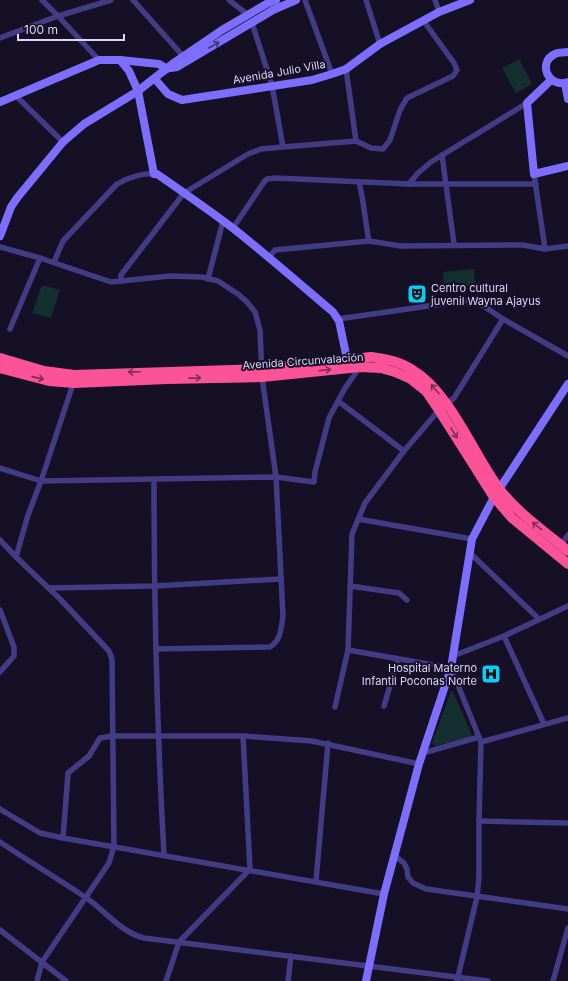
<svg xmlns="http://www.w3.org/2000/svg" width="568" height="981" font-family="Inter,sans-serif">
	<rect width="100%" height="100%" fill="#151026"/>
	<g fill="#132f30">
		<path d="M 519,59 L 532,84 L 516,93 L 502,68 Z"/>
		<path d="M 474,269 L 475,286 L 444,289 L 443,272 Z"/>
		<path d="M 42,285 L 60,290 L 51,318 L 32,313 Z"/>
		<path d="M 451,691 L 454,694 L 472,735 L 469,738 L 435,746 L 432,743 Z"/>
	</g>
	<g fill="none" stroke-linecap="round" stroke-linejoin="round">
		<g stroke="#443b85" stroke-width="5.5">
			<path d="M 42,0 L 58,16 L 99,60"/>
			<path d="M 133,0 L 183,56"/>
			<path d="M 229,0 L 248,15"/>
			<path d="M 305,0 L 332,74"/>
			<path d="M 366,0 L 380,44"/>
			<path d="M 435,0 L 439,12"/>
			<path d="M 252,23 L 272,85 L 283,147"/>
			<path d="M 0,38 L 58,16 L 111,0"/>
			<path d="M 346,69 L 356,141"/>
			<path d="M 15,95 L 63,142"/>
			<path d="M 442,155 L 454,244"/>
			<path d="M 534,174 L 545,249"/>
			<path d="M 359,182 C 364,201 365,221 369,241"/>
			<path d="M 409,184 L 418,173 L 431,162 L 527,103"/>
			<path d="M 233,228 L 264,182 L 267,179 L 275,178 L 409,184 L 536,184"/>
			<path d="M 0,247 L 40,258 L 111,282 L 170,276 L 202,277 L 218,281 L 238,294 L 247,302 L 255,312 L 260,330 L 262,377 L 276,477 L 283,616 C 281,629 281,640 270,647 L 156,649"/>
			<path d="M 269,257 L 275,250 L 369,241 L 401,246 L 523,245 L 545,249 L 568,246"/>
			<path d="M 54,262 L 63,241 L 117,184 C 127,178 142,173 154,174"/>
			<path d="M 208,279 L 223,221"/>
			<path d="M 121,281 L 121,275 L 184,193 L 248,154 L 261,149 L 283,147 L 356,141 L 371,148 L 383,149 L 390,140 L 400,110 L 407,98 L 453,76 L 457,70 L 454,63 L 423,20"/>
			<path d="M 338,319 L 470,300 L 476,301 L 503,319 L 568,356"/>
			<path d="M 10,329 L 40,258"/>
			<path d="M 338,401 L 404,451"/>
			<path d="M 0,468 L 41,481 L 276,477 L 314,482 L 315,472 L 329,418 L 345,388 L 360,367"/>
			<path d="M 154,480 C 154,605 157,730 164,855"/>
			<path d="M 358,519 L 472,539"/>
			<path d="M 0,540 L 16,557 L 60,599 L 109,651 L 112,659 L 114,846 L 109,863 L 42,962 L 37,981"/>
			<path d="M 560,546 L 568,535"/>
			<path d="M 470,553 L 539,619"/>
			<path d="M 16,557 L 28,515 L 41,481 L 74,381"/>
			<path d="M 350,586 L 399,593 L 407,600"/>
			<path d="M 49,588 L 154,586 L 280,579"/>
			<path d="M 0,610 L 14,647 L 14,656 L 0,672"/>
			<path d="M 348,650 L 451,668 L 481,742 L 479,821 L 479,877 L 477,897 L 457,981"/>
			<path d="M 453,656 L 504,636"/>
			<path d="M 384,706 L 398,659"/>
			<path d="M 335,707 L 348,650 L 352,534 L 365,503 L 404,451 L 439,410 L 454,398 L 503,319"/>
			<path d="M 544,724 L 504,636 L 568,606"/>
			<path d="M 481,742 L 568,718"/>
			<path d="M 423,753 L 479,737"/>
			<path d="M 0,809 L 40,833 L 63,838 L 68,773 L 89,756 L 100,738 L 112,736 L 243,736 L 312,741 L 419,764"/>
			<path d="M 479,821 L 568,823"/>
			<path d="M 63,838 L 384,894"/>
			<path d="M 0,842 C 28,861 57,878 85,897 C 105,910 120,932 144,938 L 488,981"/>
			<path d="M 395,856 L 404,863 L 407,869 L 408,877 L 413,883 L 426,889 L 568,909"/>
			<path d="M 316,881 L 328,743"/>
			<path d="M 0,930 L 66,981"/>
			<path d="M 166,981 L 179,942 L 250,869 L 243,736"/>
			<path d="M 288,981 L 291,956"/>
			<path d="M 553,981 L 568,928"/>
		</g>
		<g stroke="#7d6efd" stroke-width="8">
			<path d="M 568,52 C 564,53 559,52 555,54 C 537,62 548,89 568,82"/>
			<path d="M 120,60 L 129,71 L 138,91 L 154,174 L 157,174 C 183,192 209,210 234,229 C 268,256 300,284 333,312 L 339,321 L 347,359"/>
			<path d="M 171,68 L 177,67 L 273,10 L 296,0"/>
			<path d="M 155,79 L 168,94 L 182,100 L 312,80 L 332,74 L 346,69 L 380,44 L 439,12 L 470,0"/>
			<path d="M 551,80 L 527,103 L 534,174 L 568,166"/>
			<path d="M 565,83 L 568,99"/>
			<path d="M 0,102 L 99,60 L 120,60 L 159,64 L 167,69"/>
			<path d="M 0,236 L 11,207 L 17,198 L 63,142 L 84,124 L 138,91 L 175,62 L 222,30 L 268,3 L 276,0"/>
			<path d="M 366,981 L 384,894 L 419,764 L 451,668 L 472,539 L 494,497 L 568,384"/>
		</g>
		<g stroke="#fc5297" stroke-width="10">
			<path d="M 0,358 L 44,371 L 74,375 L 261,369 L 371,357 C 385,359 399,361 411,369 C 450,391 473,454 500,490 C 519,514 544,531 568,551"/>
			<path d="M 0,368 L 49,381 L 74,383 L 167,379 L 262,377 L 360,367 L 381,368 L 395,372 L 411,379 L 426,391 L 439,410 L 494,497 L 512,518 L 568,564"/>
		</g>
	</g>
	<defs><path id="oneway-shaft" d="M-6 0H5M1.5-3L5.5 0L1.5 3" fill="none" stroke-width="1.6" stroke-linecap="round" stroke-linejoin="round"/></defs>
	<use stroke="#3f367c" href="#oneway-shaft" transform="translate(214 45) rotate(-30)"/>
	<g stroke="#7d2e59">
		<use href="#oneway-shaft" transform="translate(325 370) rotate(-7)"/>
		<use href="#oneway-shaft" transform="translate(134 372) rotate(178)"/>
		<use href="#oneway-shaft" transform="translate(38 378) rotate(13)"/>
		<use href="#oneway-shaft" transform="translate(195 378) rotate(-1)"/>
		<use href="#oneway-shaft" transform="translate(435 389) rotate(-131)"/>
		<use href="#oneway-shaft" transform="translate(454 433) rotate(58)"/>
		<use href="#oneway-shaft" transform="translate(537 526) rotate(-142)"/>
	</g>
	<defs>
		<symbol id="theatre-square" viewBox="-11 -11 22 22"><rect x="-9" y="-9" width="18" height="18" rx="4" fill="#05d0fb" stroke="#151026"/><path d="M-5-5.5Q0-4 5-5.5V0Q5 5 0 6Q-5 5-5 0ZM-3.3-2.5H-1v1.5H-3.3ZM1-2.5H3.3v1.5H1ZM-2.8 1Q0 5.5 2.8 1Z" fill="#111"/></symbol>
		<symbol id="hospital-square" viewBox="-11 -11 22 22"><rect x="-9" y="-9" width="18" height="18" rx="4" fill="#05d0fb" stroke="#151026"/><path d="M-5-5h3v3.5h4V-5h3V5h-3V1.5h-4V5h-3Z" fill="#111"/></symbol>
	</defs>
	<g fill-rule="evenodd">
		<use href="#theatre-square" x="406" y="283" width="22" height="22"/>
		<use href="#hospital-square" x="480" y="663" width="22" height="22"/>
	</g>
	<g text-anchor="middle" stroke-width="4" stroke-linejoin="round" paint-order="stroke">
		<g font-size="11" fill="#ddd6fe" stroke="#151026">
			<text transform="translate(279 72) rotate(-10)" y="4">Avenida Julio Villa</text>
			<text transform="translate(303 361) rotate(-4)" y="4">Avenida Circunvalación</text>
		</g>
		<g font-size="11" fill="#ddd6fe" stroke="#151026" text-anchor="start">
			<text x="431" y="292">Centro cultural<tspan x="431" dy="13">juvenil Wayna Ajayus</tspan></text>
			<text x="477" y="672" text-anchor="end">Hospital Materno<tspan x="477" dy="13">Infantil Poconas Norte</tspan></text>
		</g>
	</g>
	<path d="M18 34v6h106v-6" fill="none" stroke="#ddd6fe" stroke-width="2"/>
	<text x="24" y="34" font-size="12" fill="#ddd6fe" stroke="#151026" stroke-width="3" paint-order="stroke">100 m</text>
</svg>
